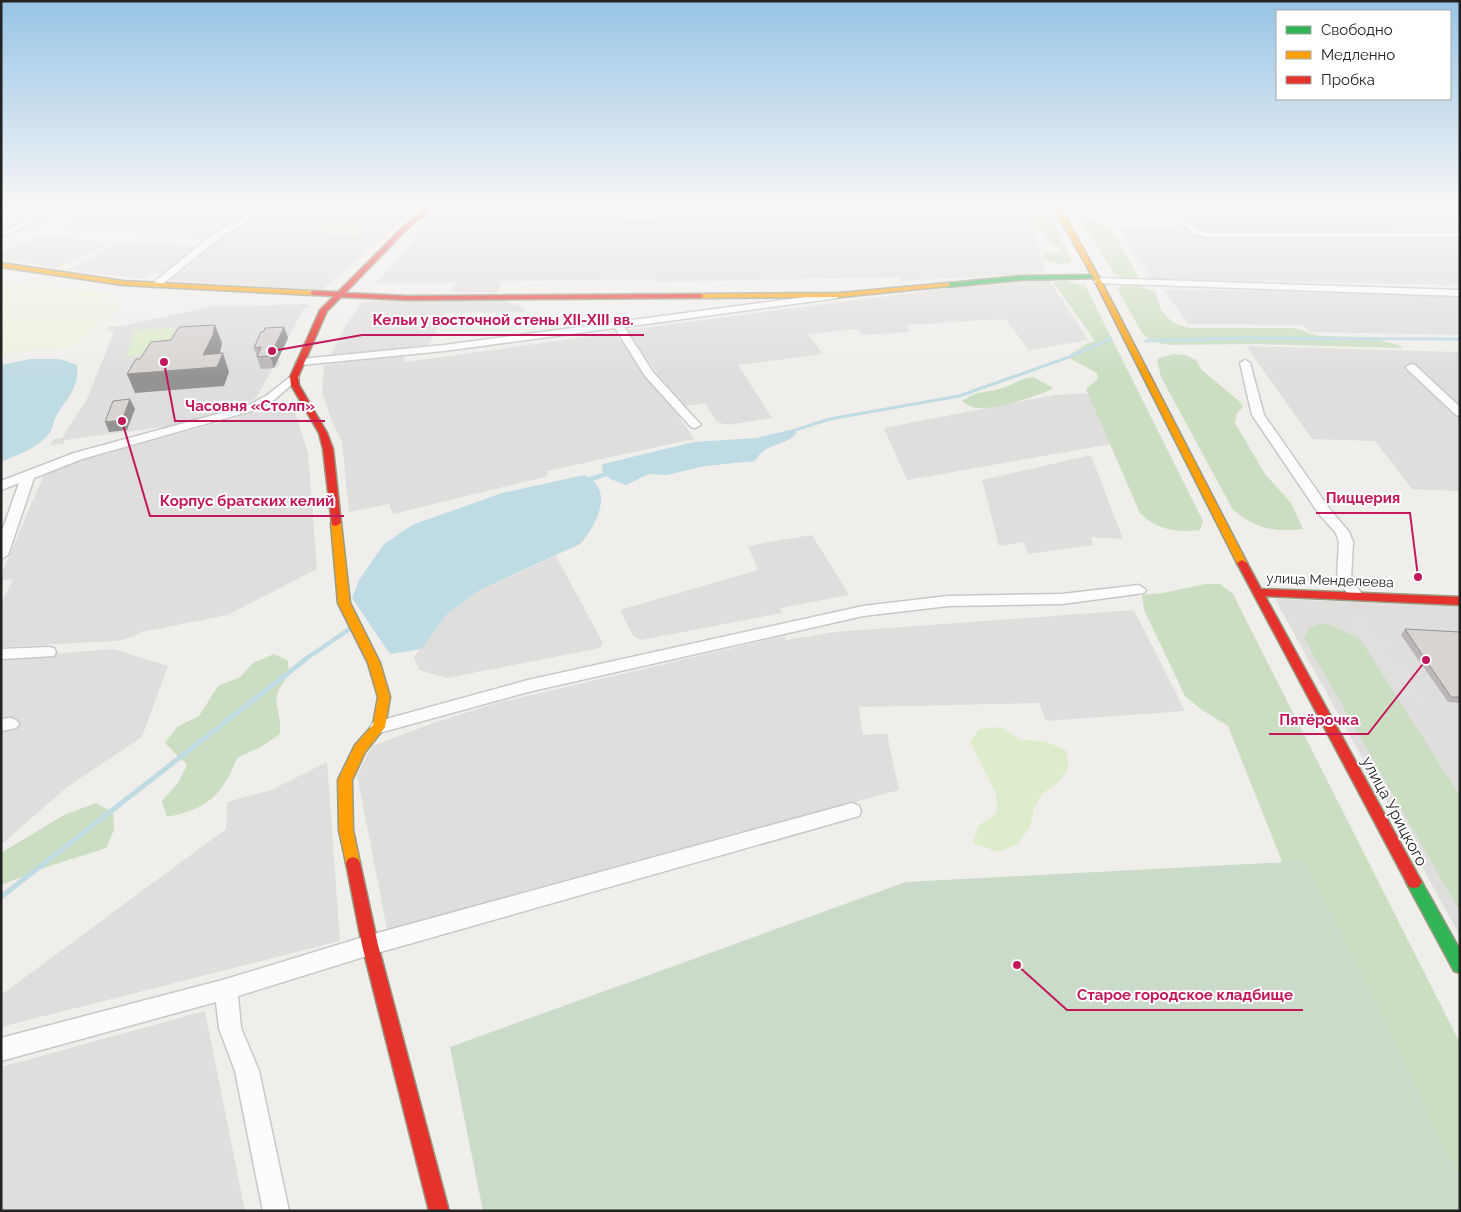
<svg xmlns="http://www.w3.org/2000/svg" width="1461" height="1212" font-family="Raleway,sans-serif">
	<rect width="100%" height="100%" fill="#f0eeeb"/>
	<g fill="#dfdedc">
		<path d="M 108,207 L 187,207 L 176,213 L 190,215 L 204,207 L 262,207 L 207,238 L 62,227 Z"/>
		<path d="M 270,207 L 284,207 L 409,215 L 322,290 L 166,280 L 209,249 L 236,225 Z"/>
		<path d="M 1173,207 L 1460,207 L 1460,231 L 1204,233 Z"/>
		<path d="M 442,208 L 543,213 L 640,221 L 732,217 L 799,216 L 800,219 L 1022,210 L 1035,238 L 1046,273 L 901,281 L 899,277 L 656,282 L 656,279 L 503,281 L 497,292 L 451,293 L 456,283 L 376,283 Z"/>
		<path d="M 1118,227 L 1179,229 L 1196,237 L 1460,237 L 1460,285 L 1152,279 Z"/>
		<path d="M 44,235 L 111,243 L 57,268 L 1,258 L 1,252 Z"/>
		<path d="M 123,241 L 196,247 L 163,274 L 154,273 L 145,279 L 66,270 Z"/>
		<path d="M 1049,280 L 1088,340 L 1029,350 L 1005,319 L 906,325 L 910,332 L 863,335 L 858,329 L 808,334 L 823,354 L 738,365 L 772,418 L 728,425 L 717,422 L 705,403 L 685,406 L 660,377 L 626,330 L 942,289 Z"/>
		<path d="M 1163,289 L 1460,296 L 1460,335 L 1310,332 L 1302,325 L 1188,324 Z"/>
		<path d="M 508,300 L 508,303 L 521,306 L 526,312 L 445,313 L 428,346 L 331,355 L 346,325 L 363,301 Z"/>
		<path d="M 614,333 L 667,399 L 694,439 L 547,471 L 548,476 L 393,514 L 389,504 L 349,512 L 342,442 L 331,419 L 322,393 L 324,365 L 404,354 L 405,362 Z"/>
		<path d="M 1246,346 L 1460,352 L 1460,491 L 1412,489 L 1375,441 L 1312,439 Z"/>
		<path d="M 1091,393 L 1117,443 L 907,480 L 884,428 L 1054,395 Z"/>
		<path d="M 292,403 L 308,453 L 317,569 L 227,615 L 142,632 L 127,639 L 115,641 L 1,647 L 1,604 L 13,579 L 1,580 L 1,575 L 46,470 L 240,417 L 248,412 Z"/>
		<path d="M 1091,455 L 1123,539 L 1091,537 L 1093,545 L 1028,554 L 1024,542 L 999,546 L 982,480 Z"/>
		<path d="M 812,535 L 849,595 L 780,608 L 782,613 L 641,640 L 633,636 L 620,610 L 758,570 L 748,546 Z"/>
		<path d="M 556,556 L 603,643 L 600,648 L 447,678 L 419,670 L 414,657 L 448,613 L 480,590 Z"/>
		<path d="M 1275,599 L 1460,606 L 1460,936 Z"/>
		<path d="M 1134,610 L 1185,711 L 1046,721 L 1039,703 L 859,707 L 863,735 L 887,734 L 899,790 L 387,929 L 357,775 L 372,746 L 436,722 L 497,703 L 784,636 L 786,640 L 835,632 Z"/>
		<path d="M 113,649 L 168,666 L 142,737 L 67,787 L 1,845 L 1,658 Z"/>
		<path d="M 327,762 L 340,941 L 1,1027 L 1,995 L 226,829 L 227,802 L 271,790 Z"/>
		<path d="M 205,1011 L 245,1211 L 1,1211 L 1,1067 Z"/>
	</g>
	<path fill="#dededc" d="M 304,304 L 312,306 L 303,310 L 288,338 L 277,360 L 280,360 L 278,367 L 273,368 L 256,398 L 247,403 L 164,429 L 162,427 L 65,440 L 63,444 L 50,445 L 54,439 L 62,438 L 87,399 L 114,332 L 108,331 L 106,329 L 110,326 L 123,326 L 218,305 L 219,307 Z"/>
	<g fill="#efefdf">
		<path d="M 326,227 L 364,229 L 357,235 L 317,233 Z"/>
		<path d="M 1,282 L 112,293 L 103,303 L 122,303 L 74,346 L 15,352 L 1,356 Z"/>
	</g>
	<g fill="#ddeccb">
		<path d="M 162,328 L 175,328 L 165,350 L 126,357 L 135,331 Z"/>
		<path d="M 1001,727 L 1021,740 L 1044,741 L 1066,750 L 1069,767 L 1059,782 L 1043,793 L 1034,809 L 1030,827 L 1018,844 L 998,852 L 973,843 L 979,825 L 997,813 L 996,794 L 970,742 L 979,729 Z"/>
	</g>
	<g fill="#cbdec1">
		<path d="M 531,207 L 692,207 L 675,213 L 649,216 L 526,208 Z"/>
		<path d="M 1023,207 L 1045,207 L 1072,262 L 1063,264 L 1044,260 L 1042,255 C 1048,251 1056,254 1062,250 L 1050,244 L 1044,230 L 1031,224 Z"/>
		<path d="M 1080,219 L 1090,220 L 1111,229 L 1140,279 L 1127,279 L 1115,275 Z"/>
		<path d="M 1063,281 L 1085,285 L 1203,521 L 1200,530 C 1177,533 1157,530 1140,513 L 1086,389 L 1098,379 L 1097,373 L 1067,357 L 1086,344 L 1095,341 L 1053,282 Z"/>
		<path d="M 1124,285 L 1135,285 L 1155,291 L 1161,310 L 1170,320 L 1178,325 L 1191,328 L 1294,328 L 1319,336 L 1369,337 L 1401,346 L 1402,348 L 1253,344 L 1170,345 C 1159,343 1149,342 1142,333 L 1117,288 Z"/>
		<path d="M 1173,354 L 1185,355 L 1196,360 L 1202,370 L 1239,401 L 1243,407 L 1237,413 L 1235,423 L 1265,474 L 1291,503 L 1303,529 C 1273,532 1257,529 1233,510 L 1161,377 L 1157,359 Z"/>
		<path d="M 1033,377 L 1053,388 C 1037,397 990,412 972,407 C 969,406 965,403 962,401 C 978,390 987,393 1003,388 C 1015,384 1018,379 1033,377 Z"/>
		<path d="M 1205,584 L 1220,584 L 1233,594 L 1460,1043 L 1460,1211 L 531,1211 L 1287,874 L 1228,726 L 1202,710 L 1185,696 L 1144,610 L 1142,595 L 1163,593 Z"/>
		<path d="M 1320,624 L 1331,625 L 1360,639 L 1460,796 L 1460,912 L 1304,638 L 1310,627 Z"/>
		<path d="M 274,654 L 288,661 L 289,675 C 266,703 282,704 280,734 L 261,747 L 237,758 C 222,796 207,809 167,817 L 162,801 L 178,783 L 187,765 L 165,743 L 177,727 L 199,716 L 218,686 L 240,677 L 253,663 Z"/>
		<path d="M 96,803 L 113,812 L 114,830 L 106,848 L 50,866 L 1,885 L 1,853 L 64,815 Z"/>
	</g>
	<path fill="#cadbca" d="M 1306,861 L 1460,1179 L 1460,1211 L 483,1211 L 450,1047 L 906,882 Z"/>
	<path fill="#e0dfde" d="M 1345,617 L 1366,617 L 1423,698 L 1401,698 Z"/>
	<g fill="#bfdbe3">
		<path d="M 30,359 L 60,359 L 77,365 C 81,389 61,404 54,421 C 52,426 52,432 48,435 C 36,449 17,455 1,462 L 1,365 Z"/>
		<path d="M 790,430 L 797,433 C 785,447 765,442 755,461 L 705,466 L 667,475 L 649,474 L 626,485 L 610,479 L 602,471 L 603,464 L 694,442 L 757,438 Z"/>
		<path d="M 584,475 C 616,489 596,526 580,544 L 480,590 L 448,613 L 421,649 L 390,654 L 352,598 L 359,580 L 384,544 L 412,525 L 502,493 Z"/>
	</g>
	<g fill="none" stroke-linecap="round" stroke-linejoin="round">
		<g stroke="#bfdbe3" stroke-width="3">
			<path d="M 1145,341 L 1242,338 L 1460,339"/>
			<path d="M 789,432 L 830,419 L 959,396 L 1069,357 L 1111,339"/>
		</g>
		<g stroke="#bfdbe3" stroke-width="4.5">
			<path d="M 588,480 L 609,473"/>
			<path d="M 304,660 L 351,628"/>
		</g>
		<path stroke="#bfdbe3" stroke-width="5" d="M 1,897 L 306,659"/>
		<defs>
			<g id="street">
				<path d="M 61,207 L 72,207 L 1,237 L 1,232 Z"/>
				<path d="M 261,207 L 271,207 L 218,239 L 159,287 L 153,287 L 153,283 L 212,235 Z"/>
				<path d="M 309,207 L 422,212 L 426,214 L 422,216 Z"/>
				<path d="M 471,207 C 529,207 585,215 642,216 C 690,216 738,207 787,207 L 643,220 L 475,209 Z"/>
				<path d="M 1163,207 C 1181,207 1190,227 1206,233 L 1460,233 L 1460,237 L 1205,237 L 1194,234 Z"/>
				<path d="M 1098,278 L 1460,290 L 1460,296 L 1095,283 L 1094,281 Z"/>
				<path d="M 835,293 L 838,294 L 838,298 L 624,327 L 653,372 L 701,425 L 695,428 L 691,427 L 645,376 L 615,328 L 444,351 L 301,365 L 296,362 L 301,359 L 444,345 Z"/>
				<path d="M 1245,360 L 1250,363 L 1264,415 L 1329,508 L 1349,532 L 1353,542 L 1351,578 L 1364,597 L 1362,600 L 1352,600 L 1337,578 L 1339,542 L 1336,533 L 1319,514 L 1252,415 L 1240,363 Z"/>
				<path d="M 1411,364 L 1415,365 L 1460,407 L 1460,416 L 1456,415 L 1407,369 L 1406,367 Z"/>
				<path d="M 294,374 L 299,377 L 298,379 L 274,400 L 255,410 L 82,459 L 34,478 L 8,555 L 1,559 L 1,534 L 19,483 L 1,490 L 1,481 L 74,453 L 247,406 L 266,396 Z"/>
				<path d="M 1139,585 L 1146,590 L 1144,593 L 1062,604 L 948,606 L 863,616 L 528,692 L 379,733 L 373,732 L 370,727 L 373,722 L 379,721 L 528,680 L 863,606 L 948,596 L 1062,594 Z"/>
				<path d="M 48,647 L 54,648 L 56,652 L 54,656 L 1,659 L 1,649 Z"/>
				<path d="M 10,718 L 16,720 L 19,724 L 16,728 L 1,731 L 1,719 Z"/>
				<path d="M 852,803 L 859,806 L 861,811 L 859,816 L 370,955 L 238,996 L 241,1028 L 259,1071 L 289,1211 L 263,1211 L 235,1071 L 219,1028 L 216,1002 L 1,1061 L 1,1038 L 226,979 L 370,935 Z"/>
			</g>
			<g id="fast">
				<path d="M 1095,275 L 1098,277 L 1097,278 L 1020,280 L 948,287 L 945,285 L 948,283 L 1020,276 Z"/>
				<path d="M 1414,876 L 1419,877 L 1460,950 L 1460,973 L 1454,971 L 1406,882 L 1409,877 Z"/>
			</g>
			<g id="slow">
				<path d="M 1054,207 L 1060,207 L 1101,281 L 1247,563 L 1246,565 L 1238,565 L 1237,563 L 1095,281 Z"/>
				<path d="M 1,263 L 123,281 L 313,291 L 316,293 L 313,295 L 123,285 L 1,267 Z"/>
				<path d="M 948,283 L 950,284 L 950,286 L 840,297 L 700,298 L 697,296 L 700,294 L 840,293 Z"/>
				<path d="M 336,520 L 341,523 L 350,603 L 380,663 L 390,697 L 385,727 L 365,752 L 352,780 L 353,830 L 360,863 L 358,867 L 353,869 L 348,867 L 346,863 L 339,830 L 338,780 L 355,745 L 373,725 L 378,697 L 368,663 L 338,603 L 331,523 Z"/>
			</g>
			<g id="jam">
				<path d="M 427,207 L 434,207 L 407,229 L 345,293 L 408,296 L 700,294 L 703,296 L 700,298 L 408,300 L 341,297 L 327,311 L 298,377 L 299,385 L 327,433 L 333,449 L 341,523 L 336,526 L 332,525 L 323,449 L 319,433 L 291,385 L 290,377 L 320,310 L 334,296 L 313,295 L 310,293 L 313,291 L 338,292 L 403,227 Z"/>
				<path d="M 1242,560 L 1247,563 L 1261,589 L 1460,597 L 1460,605 L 1265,596 L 1419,877 L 1422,882 L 1419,887 L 1414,888 L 1409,887 L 1237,563 Z"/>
				<path d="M 353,857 L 358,859 L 360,863 L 378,945 L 449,1211 L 429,1211 L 362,945 L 346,863 L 348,859 Z"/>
			</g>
		</defs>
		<use href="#street" stroke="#c9c8c7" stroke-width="3"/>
		<use href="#fast" stroke="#999a82" stroke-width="3"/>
		<use href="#slow" stroke="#999a82" stroke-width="3"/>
		<use href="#jam" stroke="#999a82" stroke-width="3"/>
		<use href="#street" fill="#fdfcfc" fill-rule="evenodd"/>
		<use href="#fast" fill="#30b455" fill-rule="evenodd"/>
		<use href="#slow" fill="#ff9f0a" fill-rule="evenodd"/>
		<use href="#jam" fill="#e5322d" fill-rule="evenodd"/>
	</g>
	<g fill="#b9b6b5">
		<path d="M 284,327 L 288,338 L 274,368 L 261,369 L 254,348 L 264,331 Z"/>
		<path d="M 1405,629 L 1460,632 L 1460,703 L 1448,702 L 1401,635 Z"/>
	</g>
	<g fill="#969493">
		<path d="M 215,325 L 222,343 L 220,353 L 223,353 L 229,372 L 224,386 L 135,393 L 127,374 Z"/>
		<path d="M 284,327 L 288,338 L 274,368 L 270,356 Z"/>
		<path d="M 130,399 L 135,409 L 127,430 L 109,432 L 105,422 Z"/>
	</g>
	<g fill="#d7d4d2" stroke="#969493">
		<path d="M 215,325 L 213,335 L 203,355 L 223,353 L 217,367 L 127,374 L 136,359 L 140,359 L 151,342 L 171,340 L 179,327 Z"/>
		<path d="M 284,327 L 270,356 L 257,357 L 261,347 L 254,348 L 261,332 L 264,331 L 265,328 Z"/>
		<path d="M 130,399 L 122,420 L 105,422 L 113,401 Z"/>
		<path d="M 1405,629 L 1460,632 L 1460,697 L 1451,697 Z"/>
	</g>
	<linearGradient id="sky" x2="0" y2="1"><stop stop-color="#97c4e6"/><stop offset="0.55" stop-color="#f8f7f6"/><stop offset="1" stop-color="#f8f7f6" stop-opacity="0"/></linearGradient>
	<rect width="1461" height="377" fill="url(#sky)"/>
	<g text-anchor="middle" stroke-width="4" stroke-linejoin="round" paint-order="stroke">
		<g font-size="14" fill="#222" stroke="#fff">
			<text transform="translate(1330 580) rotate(2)" y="5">улица Менделеева</text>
		</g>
		<g font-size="16" fill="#222" stroke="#fff">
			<text transform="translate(1395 811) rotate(62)" y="6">улица Урицкого</text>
		</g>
	</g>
	<path fill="none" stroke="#c2185b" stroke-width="2" d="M272 351L362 335H644M164 362L175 421H325M1418 577L1410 513H1316M122 421L150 516H344M1426 660L1368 734H1269M1017 965L1067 1010H1303"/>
	<g fill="#c2185b" stroke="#fff" stroke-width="2">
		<circle cx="272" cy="351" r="5"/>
		<circle cx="164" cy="362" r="5"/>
		<circle cx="1418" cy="577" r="5"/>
		<circle cx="122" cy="421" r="5"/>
		<circle cx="1426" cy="660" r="5"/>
		<circle cx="1017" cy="965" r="5"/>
	</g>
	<g font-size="15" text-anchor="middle" font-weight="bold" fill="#c2185b" stroke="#fff" stroke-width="4" stroke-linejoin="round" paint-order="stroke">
		<text x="503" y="325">Кельи у восточной стены XII-XIII вв.</text>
		<text x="250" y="411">Часовня «Столп»</text>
		<text x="1363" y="503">Пиццерия</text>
		<text x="247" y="506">Корпус братских келий</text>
		<text x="1319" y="725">Пятёрочка</text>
		<text x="1185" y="1000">Старое городское кладбище</text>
	</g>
	<rect width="1461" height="1212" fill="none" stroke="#222222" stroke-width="5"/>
	<rect x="1276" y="10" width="175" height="90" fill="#ffffff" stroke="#a7a7a7"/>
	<rect x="1286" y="26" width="25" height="8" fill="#30b455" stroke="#a7a7a7"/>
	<text x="1321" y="35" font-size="15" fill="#222222">Свободно</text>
	<rect x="1286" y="51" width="25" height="8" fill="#ff9f0a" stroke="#a7a7a7"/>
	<text x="1321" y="60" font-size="15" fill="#222222">Медленно</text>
	<rect x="1286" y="76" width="25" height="8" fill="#e5322d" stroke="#a7a7a7"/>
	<text x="1321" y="85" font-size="15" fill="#222222">Пробка</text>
</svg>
